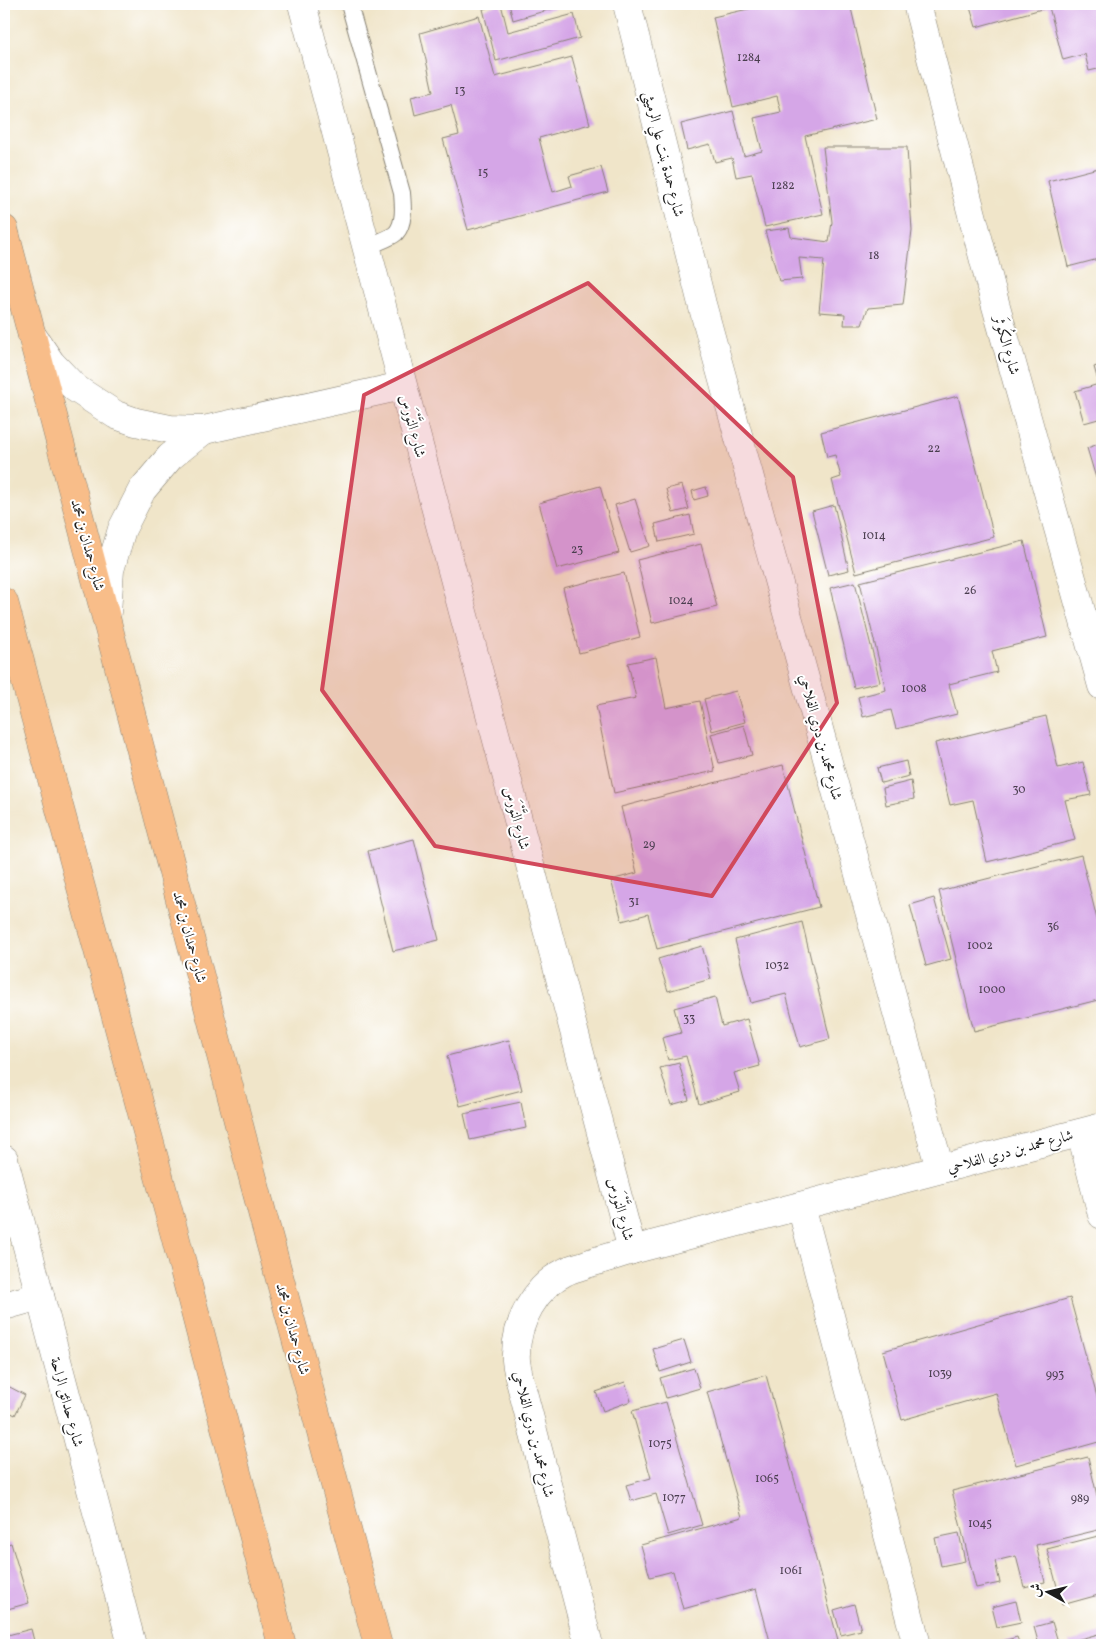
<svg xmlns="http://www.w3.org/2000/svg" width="1106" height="1649" font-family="Vollkorn,Amiri,serif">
	<rect width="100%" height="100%" fill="#fff"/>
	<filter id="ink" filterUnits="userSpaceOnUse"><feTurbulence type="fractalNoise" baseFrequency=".02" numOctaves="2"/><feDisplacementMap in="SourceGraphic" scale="10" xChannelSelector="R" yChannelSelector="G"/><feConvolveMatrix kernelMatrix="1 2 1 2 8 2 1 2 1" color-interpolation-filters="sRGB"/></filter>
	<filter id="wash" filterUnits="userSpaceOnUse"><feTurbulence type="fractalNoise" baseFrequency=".0096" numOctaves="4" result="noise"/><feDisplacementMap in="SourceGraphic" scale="20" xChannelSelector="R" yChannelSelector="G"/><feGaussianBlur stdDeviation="1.12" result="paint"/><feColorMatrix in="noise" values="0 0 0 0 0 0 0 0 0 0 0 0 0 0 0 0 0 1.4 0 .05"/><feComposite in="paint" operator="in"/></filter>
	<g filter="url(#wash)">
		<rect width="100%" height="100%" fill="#f0e5c9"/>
		<g id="blocks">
			<g fill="#d5a6e7">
				<path d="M 501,4 L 508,32 L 574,14 L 580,38 L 496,61 L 483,9 Z"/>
				<path d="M 509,4 L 569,4 L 513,20 Z"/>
				<path d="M 770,4 L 850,4 L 877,119 L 805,136 L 823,214 L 765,227 L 752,174 L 736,177 L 732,158 L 715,162 L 710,144 L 687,150 L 681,124 L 733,111 L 744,156 L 762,151 L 754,118 L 781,112 L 777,96 L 733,107 L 713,17 Z"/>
				<path d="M 969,4 L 1102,4 L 1102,68 L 1089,71 L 1085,54 L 1063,60 L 1049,7 L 976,27 Z"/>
				<path d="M 479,16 L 495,77 L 572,57 L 590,124 L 539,138 L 553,192 L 572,186 L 569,176 L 601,167 L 608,192 L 468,230 L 443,139 L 459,135 L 451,105 L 415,115 L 411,97 L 433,92 L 420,33 Z"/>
				<path d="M 823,147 L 907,147 L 912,231 L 903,305 L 868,308 L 862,325 L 844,325 L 845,314 L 819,312 L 824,260 L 799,258 L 802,279 L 779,281 L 765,231 L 789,228 L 791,237 L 829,242 L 832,222 Z"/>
				<path d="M 1102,167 L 1102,258 L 1068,267 L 1048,181 Z"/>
				<path d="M 1102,364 L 1102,418 L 1084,423 L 1075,391 L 1099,384 L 1094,367 Z"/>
				<path d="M 958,396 L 994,537 L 856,573 L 832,480 L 841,477 L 835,455 L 827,457 L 821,432 Z"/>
				<path d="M 1102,443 L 1102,476 L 1096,478 L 1087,448 Z"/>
				<path d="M 682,485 L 689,509 L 673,513 L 666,489 Z"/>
				<path d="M 600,486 L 619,553 L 557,569 L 539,503 Z"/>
				<path d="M 706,487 L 708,496 L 694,500 L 692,491 Z"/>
				<path d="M 635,499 L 650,546 L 630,552 L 615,505 Z"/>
				<path d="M 834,505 L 849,570 L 828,575 L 812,511 Z"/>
				<path d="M 690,515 L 694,534 L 659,542 L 655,524 Z"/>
				<path d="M 1024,541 L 1047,637 L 992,651 L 997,672 L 949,684 L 957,714 L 896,729 L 891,710 L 863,717 L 858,697 L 886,690 L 860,582 Z"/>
				<path d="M 701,544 L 717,607 L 652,623 L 637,560 Z"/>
				<path d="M 624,573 L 640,637 L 579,653 L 563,588 Z"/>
				<path d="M 855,582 L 880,682 L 854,688 L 830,588 Z"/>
				<path d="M 656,657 L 666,708 L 700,701 L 715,771 L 614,793 L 596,706 L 636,698 L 628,663 Z"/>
				<path d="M 736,691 L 745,722 L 712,731 L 704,699 Z"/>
				<path d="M 1046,716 L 1058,768 L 1083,762 L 1091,795 L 1065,800 L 1075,840 L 987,862 L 973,800 L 950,805 L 935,743 Z"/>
				<path d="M 744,725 L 752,755 L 719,763 L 711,734 Z"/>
				<path d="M 906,761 L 909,776 L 881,783 L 877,768 Z"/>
				<path d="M 783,765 L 819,907 L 657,949 L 648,914 L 622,921 L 611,880 L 637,873 L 621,807 Z"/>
				<path d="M 911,781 L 914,799 L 886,805 L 883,788 Z"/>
				<path d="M 414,839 L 439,940 L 393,951 L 368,851 Z"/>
				<path d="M 1081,855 L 1102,939 L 1102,999 L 974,1031 L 939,891 Z"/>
				<path d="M 934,898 L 951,959 L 926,966 L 910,905 Z"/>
				<path d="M 802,922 L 830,1039 L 800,1047 L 786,994 L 751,1003 L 735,940 Z"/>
				<path d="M 702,946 L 711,979 L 668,991 L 658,959 Z"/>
				<path d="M 715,997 L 722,1026 L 747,1019 L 760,1066 L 734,1073 L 740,1092 L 699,1104 L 686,1056 L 668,1060 L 662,1038 L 681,1033 L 674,1008 Z"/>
				<path d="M 509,1040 L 522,1090 L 460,1106 L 447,1056 Z"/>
				<path d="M 679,1063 L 689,1100 L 671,1105 L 660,1068 Z"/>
				<path d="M 521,1102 L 526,1128 L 470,1140 L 464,1114 Z"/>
				<path d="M 1070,1298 L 1102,1415 L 1102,1441 L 1016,1465 L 996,1393 L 902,1420 L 883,1351 Z"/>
				<path d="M 684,1340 L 691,1362 L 660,1372 L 653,1349 Z"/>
				<path d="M 694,1368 L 700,1388 L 666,1398 L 660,1378 Z"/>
				<path d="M 766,1375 L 838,1640 L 819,1645 L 771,1645 L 756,1589 L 683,1609 L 673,1571 L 650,1577 L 641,1545 L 742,1517 L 707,1392 Z"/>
				<path d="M 625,1382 L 631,1401 L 603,1411 L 596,1392 Z"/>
				<path d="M 4,1384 L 25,1395 L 15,1415 L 4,1409 Z"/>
				<path d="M 666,1402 L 702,1525 L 668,1535 L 656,1494 L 631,1501 L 626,1485 L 651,1478 L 632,1411 Z"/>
				<path d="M 1088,1457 L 1102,1517 L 1102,1529 L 1036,1545 L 1045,1582 L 1024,1587 L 1016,1556 L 995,1561 L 1000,1583 L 976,1588 L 952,1491 Z"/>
				<path d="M 959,1533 L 965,1561 L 941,1566 L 935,1538 Z"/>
				<path d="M 1102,1535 L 1102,1594 L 1062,1605 L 1047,1549 Z"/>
				<path d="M 11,1543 L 29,1603 L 4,1610 L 4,1545 Z"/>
				<path d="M 1016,1601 L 1021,1622 L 997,1627 L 992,1607 Z"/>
				<path d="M 854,1604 L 861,1630 L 841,1635 L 834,1610 Z"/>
				<path d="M 1052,1622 L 1059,1645 L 1039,1645 L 1034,1627 Z"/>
				<path d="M 31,1629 L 35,1645 L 4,1645 L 4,1636 Z"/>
				<path d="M 1102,1633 L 1102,1645 L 1070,1645 L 1069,1642 Z"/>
				<path d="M 1017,1637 L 1020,1645 L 989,1645 Z"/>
			</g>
		</g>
	</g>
	<g filter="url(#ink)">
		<use href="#blocks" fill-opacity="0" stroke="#868072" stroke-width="1"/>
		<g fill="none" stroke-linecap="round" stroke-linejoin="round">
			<defs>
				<path id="service" d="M 349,4 L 402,193 C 403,205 405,223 396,233 C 391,238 373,244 366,247"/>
				<g id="minor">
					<path d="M 302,4 L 632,1250"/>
					<path d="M 627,4 L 702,304 L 940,1169"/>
					<path d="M 917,4 L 994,299 L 1102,686"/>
					<path d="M 32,335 L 51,363 L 75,388 L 116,415 L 136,422 L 170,429 L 204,430 L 402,386"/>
					<path d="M 107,612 L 110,570 L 122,529 L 142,490 L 170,457 L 204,430"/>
					<path d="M 1081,1133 L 1102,1215"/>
					<path d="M 4,1159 L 132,1645"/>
					<path d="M 801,1206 L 917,1645"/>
					<path d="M 4,1306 L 40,1296"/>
					<path d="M 589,1645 L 519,1377 C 518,1370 515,1362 516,1354 C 516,1322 536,1286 565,1272 C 572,1268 580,1267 587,1264 C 602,1259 617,1255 632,1250 L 1102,1127"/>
				</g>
				<g id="primary">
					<path d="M 4,229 L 264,1220 L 378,1645"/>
					<path d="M 4,602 L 174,1232 L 282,1645"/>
				</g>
			</defs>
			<use href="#service" stroke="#868072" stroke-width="18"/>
			<use href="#minor" stroke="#868072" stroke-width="29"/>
			<use href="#primary" stroke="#868072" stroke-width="29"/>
			<use href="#service" stroke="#fff" stroke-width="16"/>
			<use href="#minor" stroke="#fff" stroke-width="28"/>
			<use href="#primary" stroke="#f8bd89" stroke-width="28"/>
		</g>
	</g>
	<path fill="#d1495b" fill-opacity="0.2" stroke="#d1495b" stroke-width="4" stroke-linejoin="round" d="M 588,283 L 793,477 L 837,703 L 712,896 L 435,846 L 322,690 L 364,395 Z"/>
	<g text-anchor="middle" stroke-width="4" stroke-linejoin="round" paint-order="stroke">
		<g font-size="12" fill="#4a3e4f">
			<text x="749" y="61">1284</text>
			<text x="460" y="94">13</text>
			<text x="483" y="176">15</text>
			<text x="783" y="189">1282</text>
			<text x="874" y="259">18</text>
			<text x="934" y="452">22</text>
			<text x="874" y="539">1014</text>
			<text x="577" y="553">23</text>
			<text x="970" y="594">26</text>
			<text x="681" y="604">1024</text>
			<text x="914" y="692">1008</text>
			<text x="1019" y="793">30</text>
			<text x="649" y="848">29</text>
			<text x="634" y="905">31</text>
			<text x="1053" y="930">36</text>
			<text x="980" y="949">1002</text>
			<text x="777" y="969">1032</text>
			<text x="992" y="993">1000</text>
			<text x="689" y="1022">33</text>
			<text x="940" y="1377">1039</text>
			<text x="1055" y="1378">993</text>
			<text x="660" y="1447">1075</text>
			<text x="767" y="1482">1065</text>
			<text x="674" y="1501">1077</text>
			<text x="1080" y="1502">989</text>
			<text x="980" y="1527">1045</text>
			<text x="791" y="1574">1061</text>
		</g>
		<g font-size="15" fill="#1c1c1c" stroke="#fff">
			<text transform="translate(664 154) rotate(76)" y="5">شارع حمدة بنت علي الرميثي</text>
			<text transform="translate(1007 345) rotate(74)" y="5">شارع الكُوثَر</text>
			<text transform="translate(413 426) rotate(75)" y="5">شارع النَّوْرَس</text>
			<text transform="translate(88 545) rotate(75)" y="5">شارع حمدان بن محمد</text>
			<text transform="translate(821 737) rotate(75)" y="5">شارع محمد بن دري الفلاحي</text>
			<text transform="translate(517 818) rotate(75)" y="5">شارع النَّوْرَس</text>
			<text transform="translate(190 937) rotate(75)" y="5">شارع حمدان بن محمد</text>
			<text transform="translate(1010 1151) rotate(-15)" y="5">شارع محمد بن دري الفلاحي</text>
			<text transform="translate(621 1209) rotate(75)" y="5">شارع النَّوْرَس</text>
			<text transform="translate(293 1329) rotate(75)" y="5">شارع حمدان بن محمد</text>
			<text transform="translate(67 1402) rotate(75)" y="5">شارع حدائق الراحة</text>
			<text transform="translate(534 1434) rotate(76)" y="5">شارع محمد بن دري الفلاحي</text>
		</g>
	</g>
	<rect width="1106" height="1649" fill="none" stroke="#fff" stroke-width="20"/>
	<g transform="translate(1048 1592) rotate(278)" stroke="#ffffff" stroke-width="4" paint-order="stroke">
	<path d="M0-4L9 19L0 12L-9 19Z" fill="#1c1c1c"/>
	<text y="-8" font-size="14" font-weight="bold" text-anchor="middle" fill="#1c1c1c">ش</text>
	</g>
</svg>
